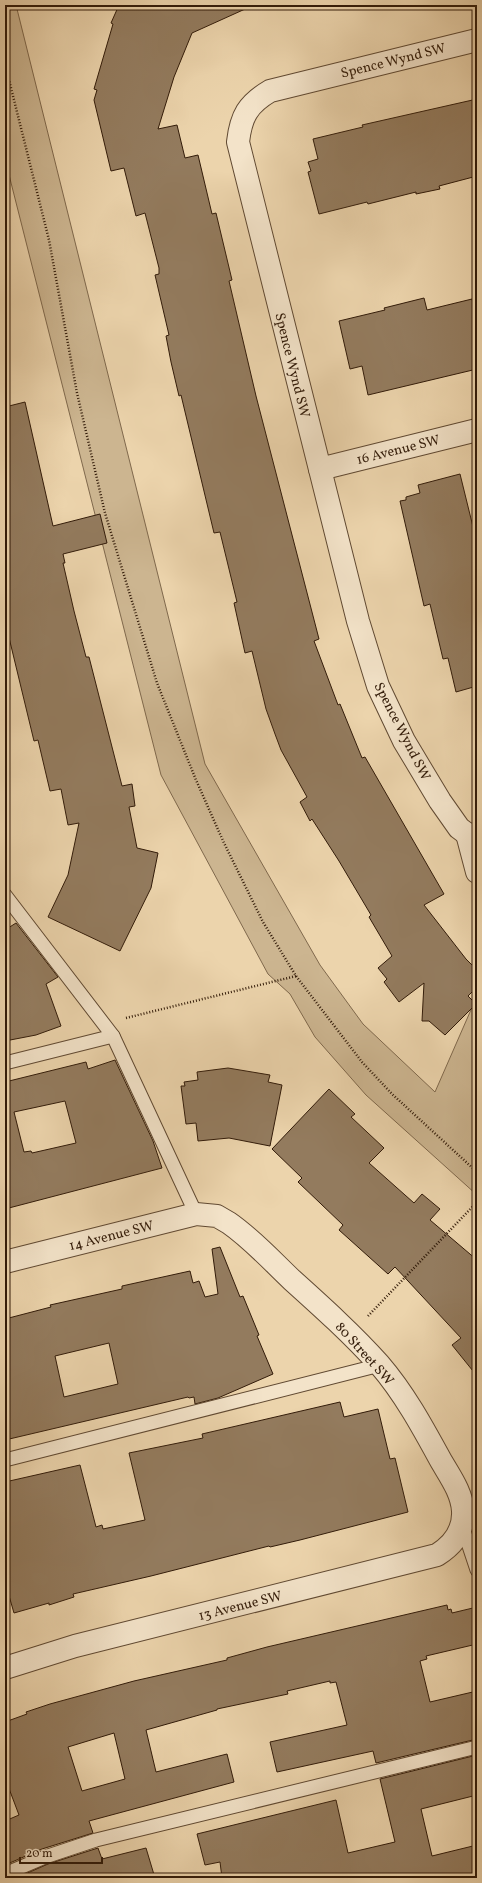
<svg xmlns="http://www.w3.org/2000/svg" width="482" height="1883" font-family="Vollkorn,serif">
	<rect width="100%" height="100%" fill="#ecd4ac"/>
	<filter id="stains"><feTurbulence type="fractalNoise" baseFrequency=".005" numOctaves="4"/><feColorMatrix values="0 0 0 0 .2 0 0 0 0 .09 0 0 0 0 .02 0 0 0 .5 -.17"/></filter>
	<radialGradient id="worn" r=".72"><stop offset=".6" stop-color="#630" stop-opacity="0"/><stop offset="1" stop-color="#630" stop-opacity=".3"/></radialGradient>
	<path fill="#ccb590" stroke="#7f684c" d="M 5,5 L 16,5 L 205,764 L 320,965 L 363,1024 L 435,1092 L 477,996 L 477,1195 L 366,1095 L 315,1037 L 290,994 L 268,974 L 161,775 L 5,159 Z"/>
	<g fill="#937b5e" stroke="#321b09" fill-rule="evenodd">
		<path d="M 119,5 L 254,5 L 192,33 L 174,77 L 158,129 L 177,125 L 185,158 L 198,155 L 212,214 L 216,213 L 232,280 L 229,281 L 256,396 L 319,639 L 314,641 L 338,705 L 340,704 L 362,758 L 365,757 L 444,894 L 424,905 L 466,959 L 477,970 L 477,987 L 468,996 L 476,1004 L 445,1035 L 429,1021 L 422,1021 L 424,983 L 399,1002 L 384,982 L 387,979 L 378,968 L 392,956 L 369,917 L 371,915 L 339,861 L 312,819 L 310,821 L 300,802 L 307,797 L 281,750 L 275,734 L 266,709 L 252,651 L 245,653 L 234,603 L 237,602 L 220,532 L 214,533 L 181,395 L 179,396 L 171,362 L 166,336 L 169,335 L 155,275 L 159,274 L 159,268 L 145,213 L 136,216 L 124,168 L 111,171 L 94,100 L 97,90 L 94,89 L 113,24 L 111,23 Z"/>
		<path d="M 477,99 L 477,176 L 439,186 L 440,189 L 416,194 L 416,192 L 368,204 L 367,202 L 319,214 L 308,172 L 311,171 L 308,162 L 318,159 L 313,139 L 363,127 L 362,125 Z"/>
		<path d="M 424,298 L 427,310 L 472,299 L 477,320 L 477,369 L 368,395 L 362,366 L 350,369 L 339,321 L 385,310 L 384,308 Z"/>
		<path d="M 25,402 L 53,526 L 100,514 L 107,543 L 63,554 L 65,563 L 63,563 L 74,611 L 86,657 L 89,657 L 122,786 L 132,784 L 135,806 L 129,807 L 137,848 L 158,853 L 151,888 L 120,951 L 48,917 L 68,875 L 79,823 L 68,825 L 61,789 L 50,791 L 38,740 L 34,741 L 5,621 L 5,407 Z"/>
		<path d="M 460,474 L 475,535 L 477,537 L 477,686 L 456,692 L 448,658 L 443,659 L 430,604 L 424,606 L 400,501 L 406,500 L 406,497 L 420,493 L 418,485 Z"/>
		<path d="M 16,923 L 58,977 L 46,984 L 61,1026 L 36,1035 L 5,1041 L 5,930 Z"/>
		<path d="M 115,1060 L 153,1141 L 162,1168 L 5,1209 L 5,1082 L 86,1062 L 88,1069 ZM 65,1101 L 76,1143 L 32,1153 L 31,1151 L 24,1152 L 14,1112 Z"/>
		<path d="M 228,1068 L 270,1075 L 268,1082 L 282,1085 L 270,1146 L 229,1138 L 198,1141 L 196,1123 L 186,1124 L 181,1086 L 185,1086 L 184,1082 L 198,1080 L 197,1072 Z"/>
		<path d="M 329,1089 L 355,1114 L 351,1117 L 384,1148 L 369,1163 L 414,1203 L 422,1194 L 440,1209 L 430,1220 L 477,1260 L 477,1376 L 452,1345 L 461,1338 L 395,1267 L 388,1274 L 339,1230 L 343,1225 L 298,1182 L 302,1178 L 272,1149 Z"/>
		<path d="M 220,1247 L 240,1297 L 243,1296 L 259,1335 L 257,1336 L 273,1374 L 218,1398 L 195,1404 L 194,1397 L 189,1398 L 188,1397 L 5,1440 L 5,1319 L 51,1307 L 50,1305 L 122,1289 L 122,1286 L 190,1271 L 193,1283 L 199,1281 L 205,1297 L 218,1294 L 212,1249 ZM 109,1343 L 118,1384 L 64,1397 L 55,1356 Z"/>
		<path d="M 340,1402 L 344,1417 L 378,1409 L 390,1459 L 395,1458 L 408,1512 L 300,1540 L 270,1547 L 269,1546 L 151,1576 L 73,1594 L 74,1597 L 49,1605 L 49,1603 L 14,1613 L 5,1582 L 5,1482 L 80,1465 L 96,1527 L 102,1525 L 103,1529 L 145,1520 L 129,1453 L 203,1438 L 202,1434 Z"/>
		<path d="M 447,1605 L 448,1610 L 451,1609 L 452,1613 L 477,1607 L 477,1644 L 426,1656 L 427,1659 L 420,1661 L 430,1702 L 477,1691 L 477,1739 L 376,1763 L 373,1751 L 277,1772 L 270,1742 L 347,1725 L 336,1682 L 330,1683 L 330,1681 L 287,1691 L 288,1694 L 217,1709 L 217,1710 L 146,1730 L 156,1772 L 227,1754 L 234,1782 L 89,1821 L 93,1833 L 42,1849 L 5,1865 L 5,1821 L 19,1815 L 5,1778 L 5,1722 L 27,1714 L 26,1712 L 50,1704 L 134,1681 L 227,1660 L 227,1658 L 267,1647 ZM 114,1733 L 125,1779 L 82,1791 L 68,1747 Z"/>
		<path d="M 477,1755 L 477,1795 L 421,1809 L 432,1856 L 477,1845 L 477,1878 L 222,1878 L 220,1862 L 205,1865 L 197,1834 L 336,1800 L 348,1853 L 395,1842 L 380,1779 Z"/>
		<path d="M 98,1848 L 102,1859 L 146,1848 L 155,1878 L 16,1878 L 48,1864 Z"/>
	</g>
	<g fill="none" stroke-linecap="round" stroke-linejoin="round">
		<defs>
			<g id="lane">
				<path d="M 5,895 L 113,1036 L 196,1214"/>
				<path d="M 5,1063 L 113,1036"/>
				<path d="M 5,1460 L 380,1365"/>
				<path d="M 462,1525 L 477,1570"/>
				<path d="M 5,1874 L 45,1857 L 96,1840 L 477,1747"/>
			</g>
			<g id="street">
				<path d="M 477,40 L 270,91 C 248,104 241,116 238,142 L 358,621 L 378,686 L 404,741 L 440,801 L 459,828 L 467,834 L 477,835"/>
				<path d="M 320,469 L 477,430"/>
				<path d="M 467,834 L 477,872"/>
				<path d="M 5,1262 L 196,1214 L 217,1216 L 229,1223 C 252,1239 271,1260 292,1280 C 322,1307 352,1334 379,1364 C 404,1393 422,1426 440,1459 C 449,1475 462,1492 463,1511 C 464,1531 453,1545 437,1555 L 75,1646 L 5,1668"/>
			</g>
		</defs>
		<use href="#lane" stroke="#604932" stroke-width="15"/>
		<use href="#street" stroke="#604932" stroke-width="24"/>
		<g stroke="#321b09" stroke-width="2.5" stroke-dasharray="1 2" stroke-linecap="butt">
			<path d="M 5,64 L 49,240 L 77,393 L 105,513 L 157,683 L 196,780 L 224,843 L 263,922 L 296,976 L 362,1062 L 392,1094 L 477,1172"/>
			<path d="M 126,1018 L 296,976"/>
			<path d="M 368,1316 L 477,1202"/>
		</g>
		<use href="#lane" stroke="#f3e3c9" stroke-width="13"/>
		<use href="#street" stroke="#f3e3c9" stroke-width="22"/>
	</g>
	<g text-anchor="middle" stroke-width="3" stroke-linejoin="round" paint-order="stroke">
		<g font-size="14" fill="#321b09" stroke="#f3e3c9">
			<text transform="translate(393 60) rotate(-14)" y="5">Spence Wynd SW</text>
			<text transform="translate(293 365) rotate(76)" y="5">Spence Wynd SW</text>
			<text transform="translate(398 449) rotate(-14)" y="5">16 Avenue SW</text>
			<text transform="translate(403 731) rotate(63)" y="5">Spence Wynd SW</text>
			<text transform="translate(111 1235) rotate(-14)" y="5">14 Avenue SW</text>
			<text transform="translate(365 1353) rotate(48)" y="5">80 Street SW</text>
			<text transform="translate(240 1605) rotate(-14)" y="5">13 Avenue SW</text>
		</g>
	</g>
	<rect width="482" height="1883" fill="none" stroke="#ecd4ac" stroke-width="20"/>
	<rect x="6" y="6" width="470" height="1871" fill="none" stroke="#321b09" stroke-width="2"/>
	<rect x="10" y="10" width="462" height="1863" fill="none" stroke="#321b09"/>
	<path d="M20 1857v6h82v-6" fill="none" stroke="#321b09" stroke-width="2"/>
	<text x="26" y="1857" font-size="12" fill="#321b09" stroke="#f3e3c9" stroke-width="3" paint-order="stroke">20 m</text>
	<rect width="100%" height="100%" filter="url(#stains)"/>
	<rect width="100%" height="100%" fill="url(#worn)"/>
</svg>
